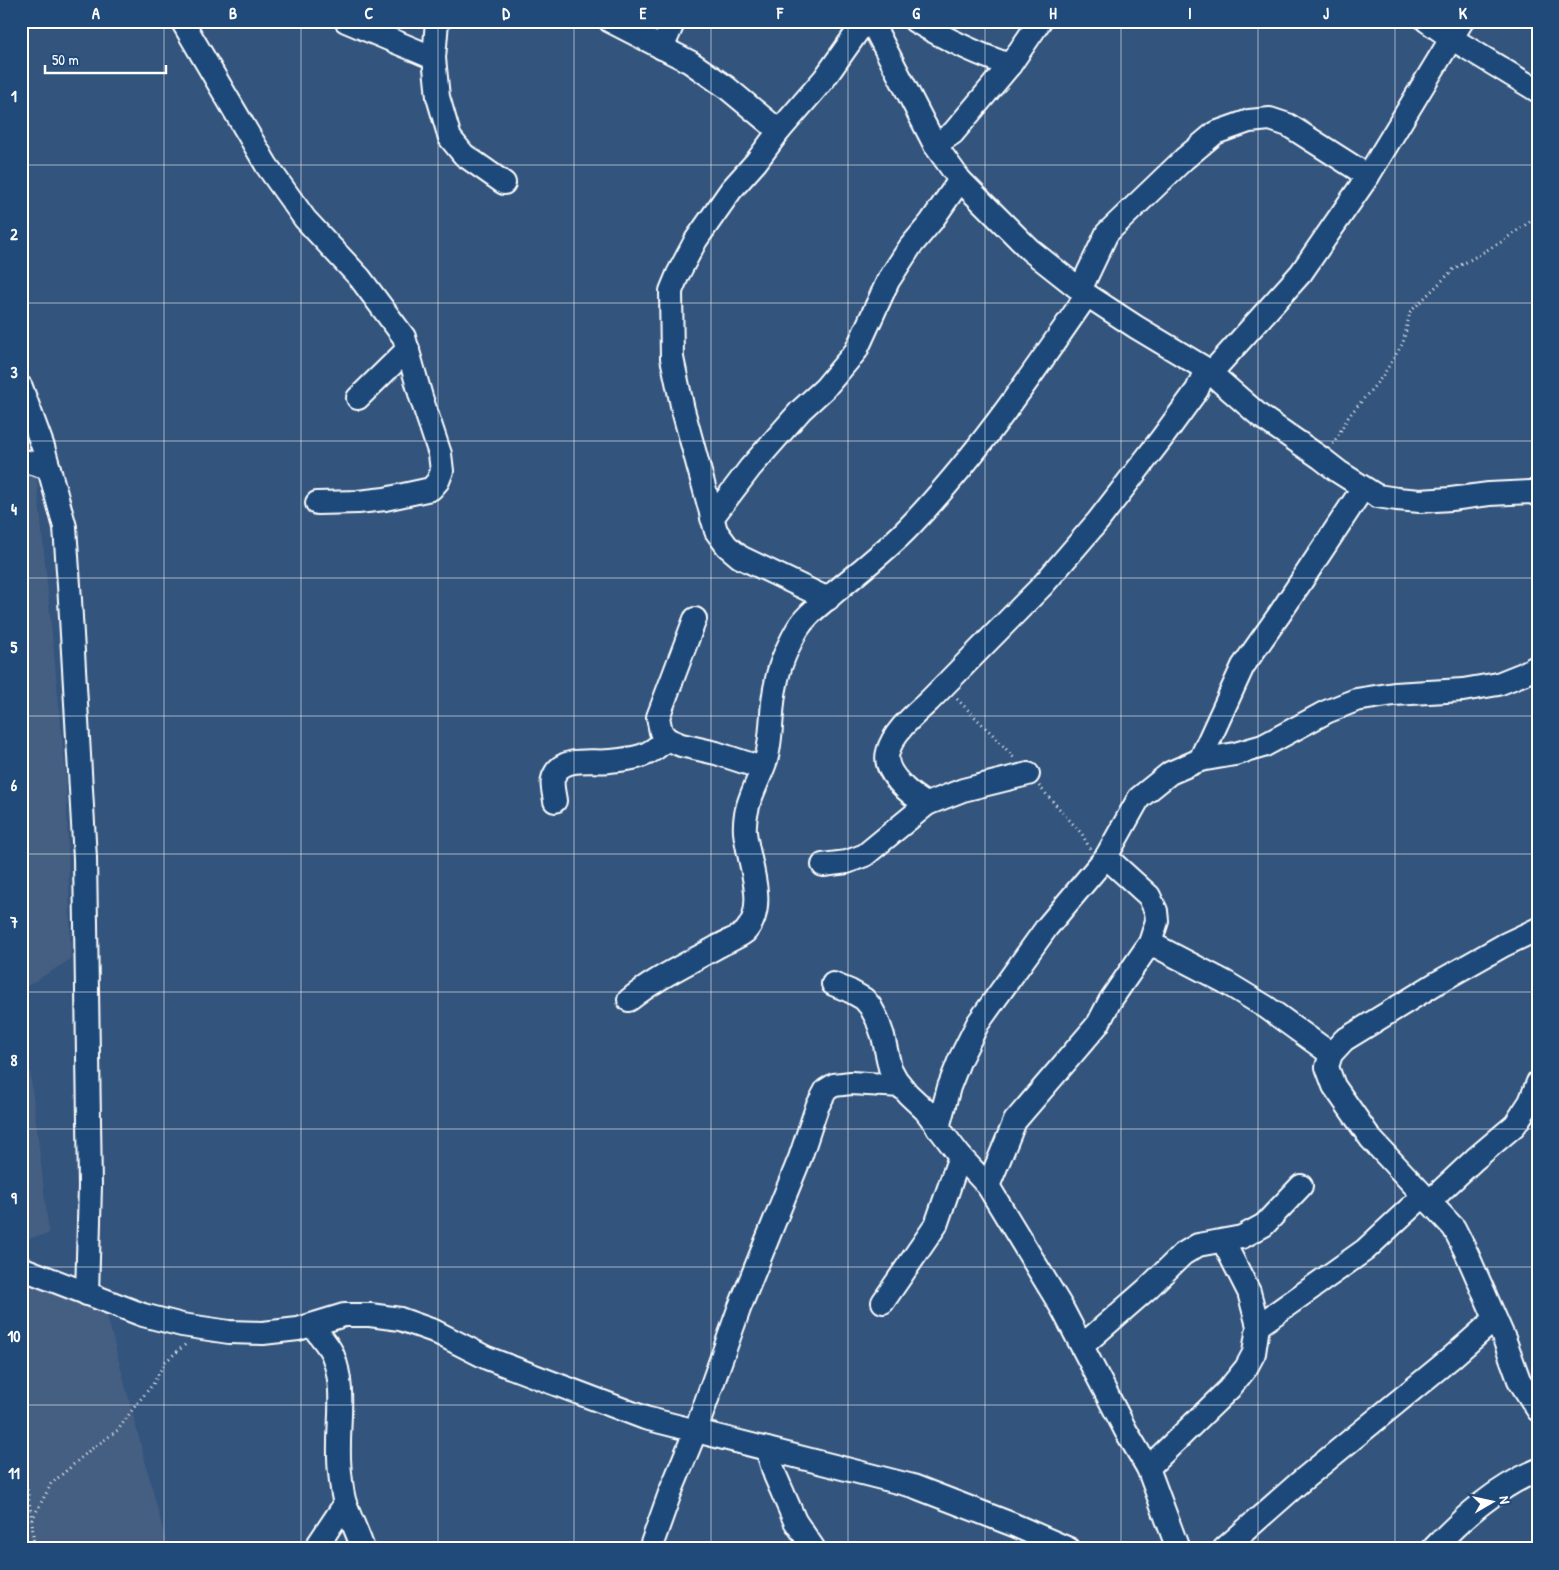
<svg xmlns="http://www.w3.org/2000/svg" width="1559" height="1570" font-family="'Patrick Hand',sans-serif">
	<rect width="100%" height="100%" fill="#33547d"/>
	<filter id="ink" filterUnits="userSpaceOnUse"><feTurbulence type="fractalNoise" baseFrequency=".02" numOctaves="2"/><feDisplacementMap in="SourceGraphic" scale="10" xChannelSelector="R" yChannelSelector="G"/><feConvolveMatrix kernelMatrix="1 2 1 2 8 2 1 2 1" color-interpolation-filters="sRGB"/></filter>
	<g filter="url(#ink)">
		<g fill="#455e82">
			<path d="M 21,416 L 34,450 L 66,776 L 71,959 L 21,990 Z"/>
			<path d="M 21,992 L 49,1234 L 21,1240 Z"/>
			<path d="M 21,1267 L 104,1304 L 168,1549 L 21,1549 Z"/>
		</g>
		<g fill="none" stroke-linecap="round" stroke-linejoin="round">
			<defs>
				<g id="minor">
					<path d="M 182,21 L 267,166 L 305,219 L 360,278 L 404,337 L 421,397 L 440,454 L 442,471 L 438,481 L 431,489 L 385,499 L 358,502 L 317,503"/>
					<path d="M 346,21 L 434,58"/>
					<path d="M 437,21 L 434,58 L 438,97 L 450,138 L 464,155 L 504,183"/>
					<path d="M 610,21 L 690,62 L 726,87 L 779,131"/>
					<path d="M 871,21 L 935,145 L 960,180 L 1030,250 L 1087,295 L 1136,327 L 1206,369 L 1260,416 L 1321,458 L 1339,472 L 1377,496 L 1397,499 L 1420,501 L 1451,499 L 1489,494 L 1531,492 L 1538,495"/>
					<path d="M 915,21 C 946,39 976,54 1010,65"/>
					<path d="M 1427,21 L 1451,38 L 1538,91"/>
					<path d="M 662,48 L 674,21"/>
					<path d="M 935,145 L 953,133 L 1010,65 L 1040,21"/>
					<path d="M 1080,290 L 1107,233 L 1184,159 L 1215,133 L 1249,121 L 1270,119 L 1288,125 L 1368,176"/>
					<path d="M 1210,374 L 1301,273 L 1368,176 L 1462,21"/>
					<path d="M 21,387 L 43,447 L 65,527 L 70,600 L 85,858 L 90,1186 L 87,1294"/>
					<path d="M 358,398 L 408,349"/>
					<path d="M 21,460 L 49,468"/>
					<path d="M 712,518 L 750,468 L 801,410 L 825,388 L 856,351 L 888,281 L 910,247 L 931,222 L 960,180"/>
					<path d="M 828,599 L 740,557 L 727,546 L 716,531 L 683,410 L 672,358 L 671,291 L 678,274 L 696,240 L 731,190 L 756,162 L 779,131 L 824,79 L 865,21"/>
					<path d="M 695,619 L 658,717 L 661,732 L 667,739 L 681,745 L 716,753 L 762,768"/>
					<path d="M 1200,760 L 1243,666 L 1279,615 L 1363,488"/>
					<path d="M 555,801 C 554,792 550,782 555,774 C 564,756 593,763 610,761 C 620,760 631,759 641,756 C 651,753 659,746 667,739"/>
					<path d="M 927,804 C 911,796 882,772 888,752 C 893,732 914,715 929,701 L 1042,586 L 1098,521 L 1162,438 L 1197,390 L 1206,369"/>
					<path d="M 823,865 L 847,862 L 865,855 L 927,804 L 963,790 L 1028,774"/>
					<path d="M 1538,929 L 1504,945 L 1435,984 L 1344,1040 L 1331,1054 L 1327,1067 L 1334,1086 L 1371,1139 L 1454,1228 L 1467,1254 L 1505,1341 L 1519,1380 L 1538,1410"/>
					<path d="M 1150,943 L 1225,982 L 1266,1007 L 1331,1054"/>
					<path d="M 833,984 L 850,991 L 864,999 L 870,1006 L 877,1019 L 883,1036 L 890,1068 L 896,1079 L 908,1094 L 925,1110 L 960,1156 L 988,1186 L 1062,1308 L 1126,1431 L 1148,1468 L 1178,1549"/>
					<path d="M 629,1000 C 656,978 687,964 717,947 C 725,942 738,938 745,932 C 769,907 748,862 745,832 C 743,805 758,784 766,760 C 773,736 770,708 776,684 C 779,666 788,646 797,630 C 806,614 822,604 835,592 C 860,571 887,550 909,527 C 977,456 1031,376 1087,295"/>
					<path d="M 938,1128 L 949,1087 L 960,1059 L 978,1023 L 1047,927 L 1106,857 L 1139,798 L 1170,773 L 1200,760 L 1235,754 L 1263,746 L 1326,712 L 1356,700 L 1394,694 L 1463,690 L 1498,684 L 1523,674 L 1538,666"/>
					<path d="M 988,1186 L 1015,1121 L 1098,1024 L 1110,1001 L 1150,943 L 1157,921 L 1156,911 L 1149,896 L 1106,857"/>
					<path d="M 1429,1202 L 1475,1159 L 1515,1125 L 1530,1102 L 1538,1082"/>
					<path d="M 21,1268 L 143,1315 L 182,1325 L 229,1332 L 263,1333 L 298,1329 L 344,1315 L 370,1315 L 400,1319 L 434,1331 L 487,1358 L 645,1418 L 913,1486 L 1014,1525 L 1069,1549"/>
					<path d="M 883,1302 L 936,1225 L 960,1156"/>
					<path d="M 312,1325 C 318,1334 327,1343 332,1353 C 348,1391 335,1432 340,1472 C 341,1482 342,1496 346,1506 C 351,1520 358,1534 363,1549"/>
					<path d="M 1258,1326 L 1365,1250 L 1423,1196"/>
					<path d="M 1083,1345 L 1147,1289 L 1183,1254 L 1198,1245 L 1242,1237 L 1264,1225 L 1301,1186"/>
					<path d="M 767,1449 L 775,1475 L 795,1521 L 814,1549"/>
					<path d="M 1148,1468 L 1229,1389 L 1246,1368 L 1254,1353 L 1258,1326 L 1249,1292 L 1223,1241"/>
					<path d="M 315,1549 L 345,1504"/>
					<path d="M 650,1549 L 670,1493 L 696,1430 L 739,1309 L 800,1158 L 817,1107 L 826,1090 L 834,1085 L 851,1083 L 901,1086"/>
					<path d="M 1224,1549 L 1300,1482 L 1451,1358 L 1495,1319"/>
					<path d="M 1433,1549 C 1464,1516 1496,1488 1538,1470"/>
				</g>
			</defs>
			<use href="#minor" stroke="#fff" stroke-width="26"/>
			<g stroke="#fff" stroke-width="3" stroke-dasharray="1 4" stroke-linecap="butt">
				<path d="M 1333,444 L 1349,416 L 1382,377 L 1403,343 L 1410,312 L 1454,269 L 1501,242 L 1538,216"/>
				<path d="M 957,699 L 992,734 L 1015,759"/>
				<path d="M 1039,786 L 1082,834 L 1090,849"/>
				<path d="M 21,1450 L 32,1520 L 34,1549"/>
				<path d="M 32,1520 L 51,1484 L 90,1450 L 118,1430 L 135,1406 L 153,1384 L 165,1362 L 186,1344"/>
			</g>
			<use href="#minor" stroke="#1f4a7a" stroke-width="22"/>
		</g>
	</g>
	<path fill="none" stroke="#fff" stroke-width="1" stroke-opacity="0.55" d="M 164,21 L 164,1549M 301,21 L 301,1549M 438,21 L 438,1549M 574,21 L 574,1549M 711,21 L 711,1549M 848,21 L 848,1549M 985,21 L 985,1549M 1121,21 L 1121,1549M 1258,21 L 1258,1549M 1395,21 L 1395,1549M 21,165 L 1538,165M 21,303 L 1538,303M 21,441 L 1538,441M 21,578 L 1538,578M 21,716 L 1538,716M 21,854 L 1538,854M 21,992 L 1538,992M 21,1129 L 1538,1129M 21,1267 L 1538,1267M 21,1405 L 1538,1405"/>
	<rect width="1559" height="1570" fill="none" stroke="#1f4a7a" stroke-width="55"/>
	<g transform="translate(1492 1502) rotate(81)" stroke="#1f4a7a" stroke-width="4" paint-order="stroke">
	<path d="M0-4L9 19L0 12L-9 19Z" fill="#ffffff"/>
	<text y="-8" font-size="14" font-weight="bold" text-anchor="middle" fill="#ffffff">N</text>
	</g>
	<path d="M45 65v8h121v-8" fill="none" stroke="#ffffff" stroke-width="2.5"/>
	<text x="52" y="65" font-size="15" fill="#ffffff" stroke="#1f4a7a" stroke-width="4" paint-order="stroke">50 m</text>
	<rect x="28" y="28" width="1504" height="1514" fill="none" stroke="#fff" stroke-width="2"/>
	<g font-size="16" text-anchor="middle" font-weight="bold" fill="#fff">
		<text x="96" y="19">A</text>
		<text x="233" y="19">B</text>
		<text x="369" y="19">C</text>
		<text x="506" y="19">D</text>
		<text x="643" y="19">E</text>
		<text x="780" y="19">F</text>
		<text x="916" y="19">G</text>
		<text x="1053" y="19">H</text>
		<text x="1190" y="19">I</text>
		<text x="1326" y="19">J</text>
		<text x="1463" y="19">K</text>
		<text x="14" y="102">1</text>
		<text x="14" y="240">2</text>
		<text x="14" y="378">3</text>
		<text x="14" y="515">4</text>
		<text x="14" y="653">5</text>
		<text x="14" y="791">6</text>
		<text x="14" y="928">7</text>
		<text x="14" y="1066">8</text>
		<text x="14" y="1204">9</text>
		<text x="14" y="1342">10</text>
		<text x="14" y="1479">11</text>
	</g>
</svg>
